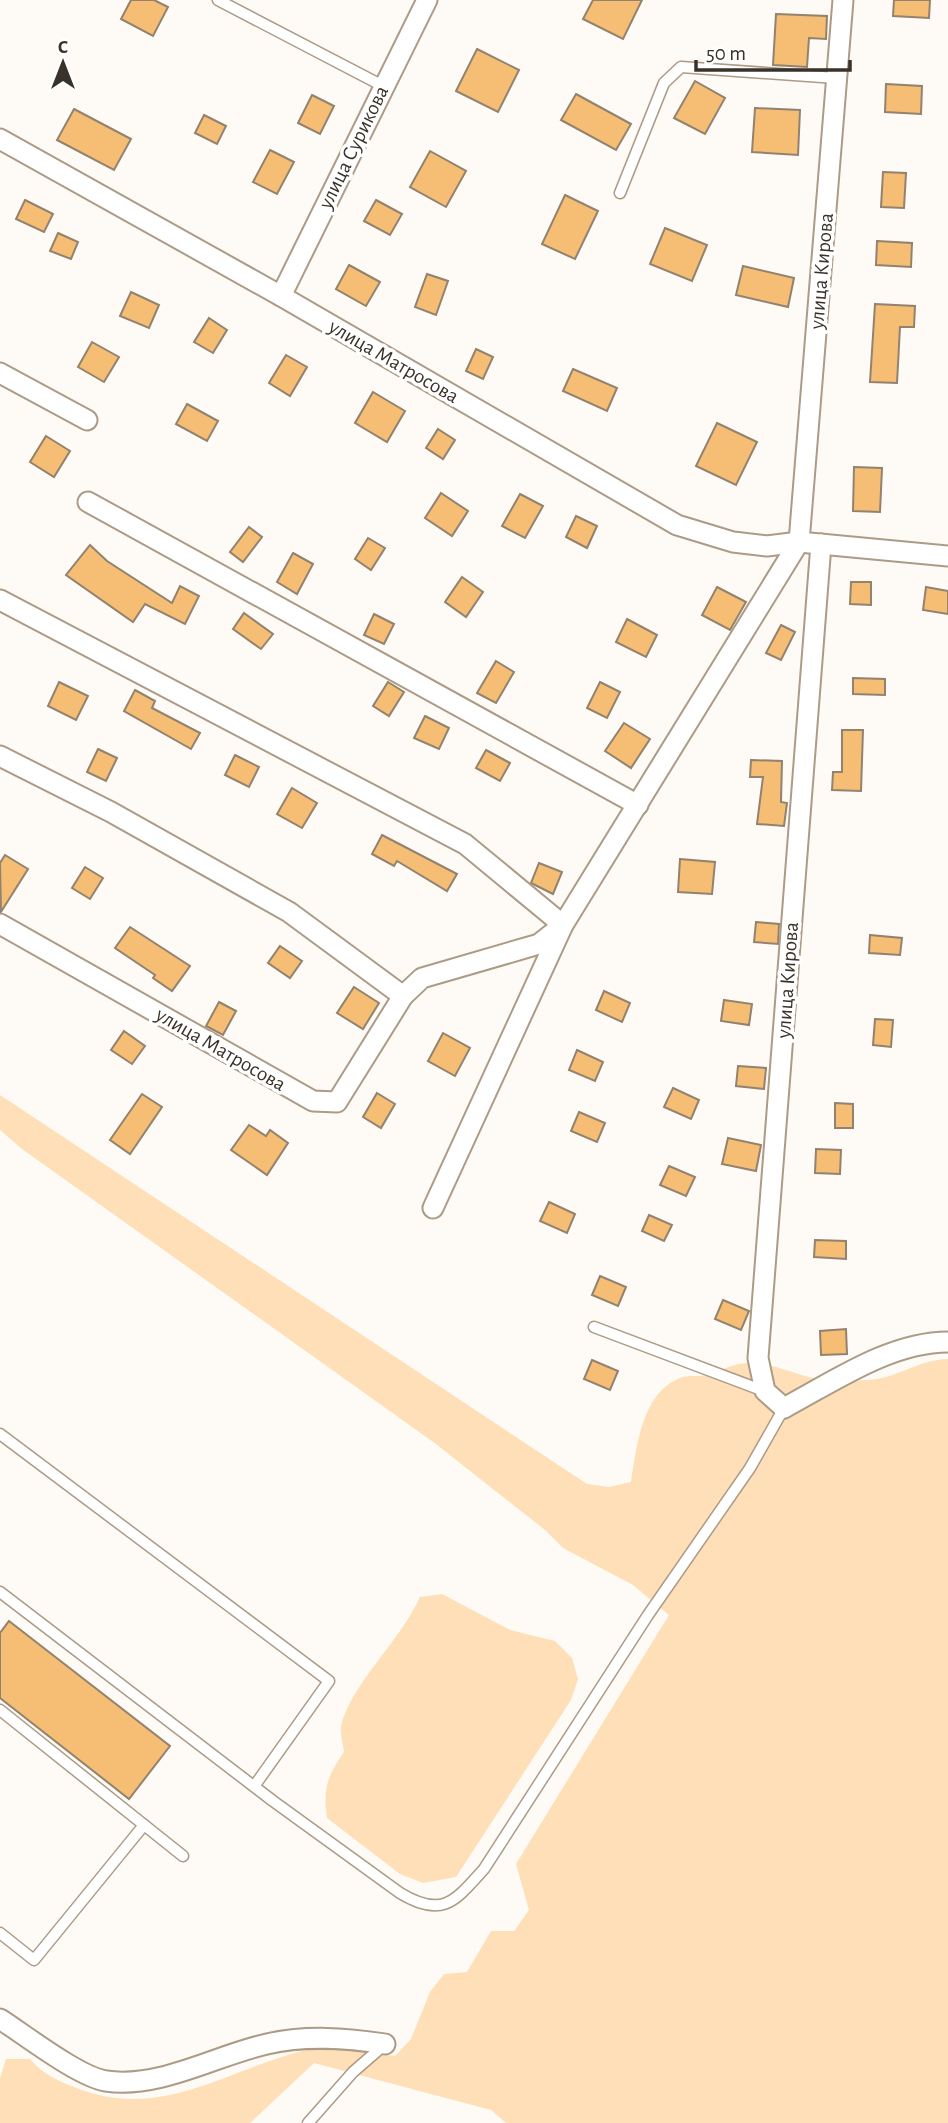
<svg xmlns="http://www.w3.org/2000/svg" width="948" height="2123" font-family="'Alegreya Sans',sans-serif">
	<rect width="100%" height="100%" fill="#fefaf5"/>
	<g fill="#ffdfb7">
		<path d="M 0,1095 L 587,1484 L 609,1487 L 631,1482 C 637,1446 642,1390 683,1377 C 690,1375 698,1377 705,1375 C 722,1372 730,1363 750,1363 C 774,1363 795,1375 818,1379 C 833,1382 851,1381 866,1380 C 895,1380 919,1359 948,1359 L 948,2123 L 506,2123 L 491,2110 L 314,2063 L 250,2123 L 0,2123 L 0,2078 L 6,2059 L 30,2059 C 43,2074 56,2080 74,2087 C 162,2123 227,2068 310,2049 C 337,2043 368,2052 395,2056 L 411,2039 L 430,1992 L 444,1974 L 467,1972 L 491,1931 L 514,1931 L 529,1910 L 516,1864 L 669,1615 L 633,1585 L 563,1548 L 545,1530 L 436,1444 L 22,1149 L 0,1130 Z"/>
		<path d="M 442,1594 L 510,1630 L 555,1641 L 572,1658 L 578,1679 L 571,1700 L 456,1877 L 423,1883 L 400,1874 L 327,1818 C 323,1788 327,1777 344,1752 C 343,1744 340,1734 341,1726 C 351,1684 401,1640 420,1597 Z"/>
	</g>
	<g fill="#f5be74" stroke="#92826e" stroke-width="2">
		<path d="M 131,0 L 154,0 L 168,7 L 153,36 L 121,19 Z"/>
		<path d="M 593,0 L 642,0 L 623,39 L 583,19 Z"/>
		<path d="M 894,0 L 930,0 L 929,18 L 893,16 Z"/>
		<path d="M 776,14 L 827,16 L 826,39 L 809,38 L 807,67 L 773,65 Z"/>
		<path d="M 477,49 L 519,70 L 498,112 L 456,91 Z"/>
		<path d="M 695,81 L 725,98 L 705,134 L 674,118 Z"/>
		<path d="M 886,84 L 922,86 L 921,114 L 885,112 Z"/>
		<path d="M 576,94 L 631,124 L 616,150 L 561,120 Z"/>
		<path d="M 312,95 L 334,106 L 320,134 L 298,123 Z"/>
		<path d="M 755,108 L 800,110 L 798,155 L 752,152 Z"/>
		<path d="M 74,109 L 131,139 L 114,170 L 57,140 Z"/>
		<path d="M 204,115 L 226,126 L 217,144 L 195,133 Z"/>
		<path d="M 270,150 L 294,162 L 277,194 L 253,182 Z"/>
		<path d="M 430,151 L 466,171 L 446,207 L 410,187 Z"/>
		<path d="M 883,172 L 906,173 L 904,208 L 881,207 Z"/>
		<path d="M 565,195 L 598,211 L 575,259 L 542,244 Z"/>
		<path d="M 25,200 L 53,214 L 44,232 L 16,219 Z"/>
		<path d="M 376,200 L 402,214 L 390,235 L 364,221 Z"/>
		<path d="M 665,228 L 707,245 L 692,281 L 650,264 Z"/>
		<path d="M 58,233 L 78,242 L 71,259 L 50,251 Z"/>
		<path d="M 877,241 L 912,243 L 911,267 L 876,265 Z"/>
		<path d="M 349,265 L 380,282 L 366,306 L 336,289 Z"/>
		<path d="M 743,266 L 794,278 L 788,307 L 736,295 Z"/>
		<path d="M 427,274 L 448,281 L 436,315 L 415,307 Z"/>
		<path d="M 131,292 L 159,305 L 149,328 L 120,316 Z"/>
		<path d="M 875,304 L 915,306 L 914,327 L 900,327 L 897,383 L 870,382 Z"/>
		<path d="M 209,318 L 227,330 L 213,353 L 194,342 Z"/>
		<path d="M 92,342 L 119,357 L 104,382 L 78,367 Z"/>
		<path d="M 476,349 L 493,357 L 483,379 L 466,371 Z"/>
		<path d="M 286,355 L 307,367 L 290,396 L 269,383 Z"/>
		<path d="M 573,369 L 617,388 L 607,411 L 563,391 Z"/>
		<path d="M 373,392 L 405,411 L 387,442 L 355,423 Z"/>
		<path d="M 187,404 L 218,421 L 207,441 L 176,424 Z"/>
		<path d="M 717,423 L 757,442 L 736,485 L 696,466 Z"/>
		<path d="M 438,429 L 455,440 L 443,459 L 426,448 Z"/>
		<path d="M 46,436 L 70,451 L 54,477 L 30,462 Z"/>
		<path d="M 854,467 L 882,468 L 880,512 L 853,511 Z"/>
		<path d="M 441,493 L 468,511 L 452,536 L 425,518 Z"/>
		<path d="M 520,494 L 543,506 L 525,538 L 502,526 Z"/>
		<path d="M 576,516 L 597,526 L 587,548 L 566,537 Z"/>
		<path d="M 249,527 L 262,537 L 243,562 L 230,552 Z"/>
		<path d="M 368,538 L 385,548 L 371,570 L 355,559 Z"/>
		<path d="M 90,545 L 107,561 L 172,603 L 180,586 L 199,596 L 185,624 L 145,604 L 133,622 L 66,575 Z"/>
		<path d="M 293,553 L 313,564 L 297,594 L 277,582 Z"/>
		<path d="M 462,577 L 483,592 L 466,617 L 445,602 Z"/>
		<path d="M 851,582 L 871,582 L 871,605 L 850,604 Z"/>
		<path d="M 717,587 L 746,602 L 730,630 L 702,615 Z"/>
		<path d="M 926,587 L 948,591 L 948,614 L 923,610 Z"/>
		<path d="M 244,613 L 273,634 L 261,649 L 233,629 Z"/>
		<path d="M 374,614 L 394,624 L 384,644 L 364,635 Z"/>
		<path d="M 627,619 L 657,635 L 646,657 L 616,642 Z"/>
		<path d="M 781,625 L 795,632 L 781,660 L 766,653 Z"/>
		<path d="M 496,661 L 514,672 L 496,703 L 477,693 Z"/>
		<path d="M 853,678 L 885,679 L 885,695 L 853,694 Z"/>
		<path d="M 59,682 L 88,696 L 76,720 L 48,706 Z"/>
		<path d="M 388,682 L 404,692 L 389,716 L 373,706 Z"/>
		<path d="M 600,682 L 620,692 L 607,718 L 587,708 Z"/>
		<path d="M 135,690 L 155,701 L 152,708 L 200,733 L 191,749 L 124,711 Z"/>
		<path d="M 425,716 L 449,728 L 439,749 L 414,738 Z"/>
		<path d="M 624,723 L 650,739 L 631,768 L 605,751 Z"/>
		<path d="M 842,730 L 863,730 L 861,791 L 832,790 L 833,772 L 842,772 Z"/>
		<path d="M 98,749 L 117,758 L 106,781 L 87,772 Z"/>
		<path d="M 486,750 L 510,763 L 500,781 L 476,768 Z"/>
		<path d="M 235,755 L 259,767 L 249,787 L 225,775 Z"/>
		<path d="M 751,760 L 782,761 L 781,802 L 787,803 L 784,826 L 757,824 L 763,777 L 750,777 Z"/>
		<path d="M 292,788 L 317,803 L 302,828 L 277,814 Z"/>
		<path d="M 382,835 L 457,874 L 447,891 L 397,861 L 394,866 L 372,854 Z"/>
		<path d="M 5,855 L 28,869 L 1,912 L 0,863 Z"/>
		<path d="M 680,859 L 715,862 L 712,894 L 678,892 Z"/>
		<path d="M 539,863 L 562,872 L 553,894 L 531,883 Z"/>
		<path d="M 85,867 L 103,878 L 90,899 L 72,888 Z"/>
		<path d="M 756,922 L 779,924 L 778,944 L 754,942 Z"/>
		<path d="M 130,927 L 190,966 L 172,991 L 153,978 L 155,975 L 115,948 Z"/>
		<path d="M 870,935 L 902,938 L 900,955 L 869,953 Z"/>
		<path d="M 280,946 L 302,961 L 290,978 L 268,963 Z"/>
		<path d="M 354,987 L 379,1003 L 363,1029 L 337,1013 Z"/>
		<path d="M 604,991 L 630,1003 L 622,1022 L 596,1010 Z"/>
		<path d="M 724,1000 L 752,1004 L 749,1025 L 721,1021 Z"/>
		<path d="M 219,1002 L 236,1011 L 223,1035 L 206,1026 Z"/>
		<path d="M 875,1019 L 893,1020 L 891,1047 L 873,1045 Z"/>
		<path d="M 124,1031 L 145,1046 L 132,1064 L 111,1050 Z"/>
		<path d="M 443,1033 L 470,1048 L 455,1076 L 428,1061 Z"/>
		<path d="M 577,1050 L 603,1062 L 595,1081 L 569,1070 Z"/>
		<path d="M 738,1066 L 766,1068 L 764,1089 L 736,1086 Z"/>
		<path d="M 673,1088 L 699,1100 L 691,1119 L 664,1107 Z"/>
		<path d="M 377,1093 L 395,1104 L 381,1128 L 363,1117 Z"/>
		<path d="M 142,1094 L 162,1107 L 130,1154 L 110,1140 Z"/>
		<path d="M 835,1103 L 853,1104 L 853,1128 L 835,1128 Z"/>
		<path d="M 579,1112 L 605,1123 L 597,1142 L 571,1131 Z"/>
		<path d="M 249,1125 L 266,1136 L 270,1130 L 288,1143 L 267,1175 L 231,1150 Z"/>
		<path d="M 728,1138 L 761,1145 L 756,1171 L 722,1164 Z"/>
		<path d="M 816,1149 L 841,1150 L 840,1174 L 815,1173 Z"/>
		<path d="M 669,1166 L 695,1177 L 686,1196 L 660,1185 Z"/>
		<path d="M 549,1202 L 575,1214 L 567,1233 L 540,1221 Z"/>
		<path d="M 649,1215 L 672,1225 L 664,1241 L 642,1231 Z"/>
		<path d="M 815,1240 L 846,1241 L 846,1259 L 814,1257 Z"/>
		<path d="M 600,1276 L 626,1287 L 618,1306 L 592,1295 Z"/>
		<path d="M 723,1300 L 749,1311 L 741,1330 L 715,1319 Z"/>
		<path d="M 846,1329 L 847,1354 L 821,1355 L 820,1331 Z"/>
		<path d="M 592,1360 L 618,1371 L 610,1390 L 584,1379 Z"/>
		<path d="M 9,1621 L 170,1746 L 129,1799 L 0,1698 L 0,1633 Z"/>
	</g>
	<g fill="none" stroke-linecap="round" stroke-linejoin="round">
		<defs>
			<g id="lane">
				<path d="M 218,0 L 383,86"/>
				<path d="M 620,193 L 664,83 L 681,67 L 836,78"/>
				<path d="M 594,1327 L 764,1391"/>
				<path d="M 0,1434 L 329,1681 L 255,1785"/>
				<path d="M 0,1592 L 273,1801 L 400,1893 C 443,1919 455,1901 484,1869 L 648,1615 L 750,1468 L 784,1408"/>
				<path d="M 0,1710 L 183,1856"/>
				<path d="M 0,1933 L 34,1960 L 144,1825"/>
				<path d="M 308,2123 L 353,2072 L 383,2046"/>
			</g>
			<g id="street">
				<path d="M 0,139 L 281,296 L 677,525 L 733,542 L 767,546 L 799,542 L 948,556"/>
				<path d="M 281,296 L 427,0"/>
				<path d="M 0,373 L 87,420"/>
				<path d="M 88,502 L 638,805"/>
				<path d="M 821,544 L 758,1358 L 765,1391 L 784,1408 C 833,1382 890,1342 948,1342"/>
				<path d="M 0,600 L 465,844 L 563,925 L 539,944 L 422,978 L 403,996 L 289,912 L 111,812 L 0,756"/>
				<path d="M 0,924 L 313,1101 L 337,1102 L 403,996"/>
				<path d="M 433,1208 L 563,925 L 799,542 L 843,0"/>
				<path d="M 0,2019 C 25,2035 79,2077 106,2081 C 160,2089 216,2055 267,2044 C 306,2035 346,2038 385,2044"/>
			</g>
		</defs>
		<use href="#lane" stroke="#ac9b86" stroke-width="13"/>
		<use href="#street" stroke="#ac9b86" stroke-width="23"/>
		<use href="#lane" stroke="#fff" stroke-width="10"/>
		<use href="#street" stroke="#fff" stroke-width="19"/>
	</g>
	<g text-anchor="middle" stroke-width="7" stroke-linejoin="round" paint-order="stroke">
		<g font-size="21" fill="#39322a" stroke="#fff">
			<text transform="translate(353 147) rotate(-64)" y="7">улица Сурикова</text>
			<text transform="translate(821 271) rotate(-85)" y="7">улица Кирова</text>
			<text transform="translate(394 361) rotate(30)" y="7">улица Матросова</text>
			<text transform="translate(787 980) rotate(-86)" y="7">улица Кирова</text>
			<text transform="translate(221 1049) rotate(30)" y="7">улица Матросова</text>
		</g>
	</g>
	<g transform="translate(63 63)" stroke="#ffffff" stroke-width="5" paint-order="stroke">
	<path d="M0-5L12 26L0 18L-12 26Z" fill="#39322a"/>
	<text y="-10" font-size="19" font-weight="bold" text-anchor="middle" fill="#39322a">С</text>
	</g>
	<path d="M696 60v10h154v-10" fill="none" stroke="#39322a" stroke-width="3.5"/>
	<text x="706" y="60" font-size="21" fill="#39322a" stroke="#ffffff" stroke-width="5" paint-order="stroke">50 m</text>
</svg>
